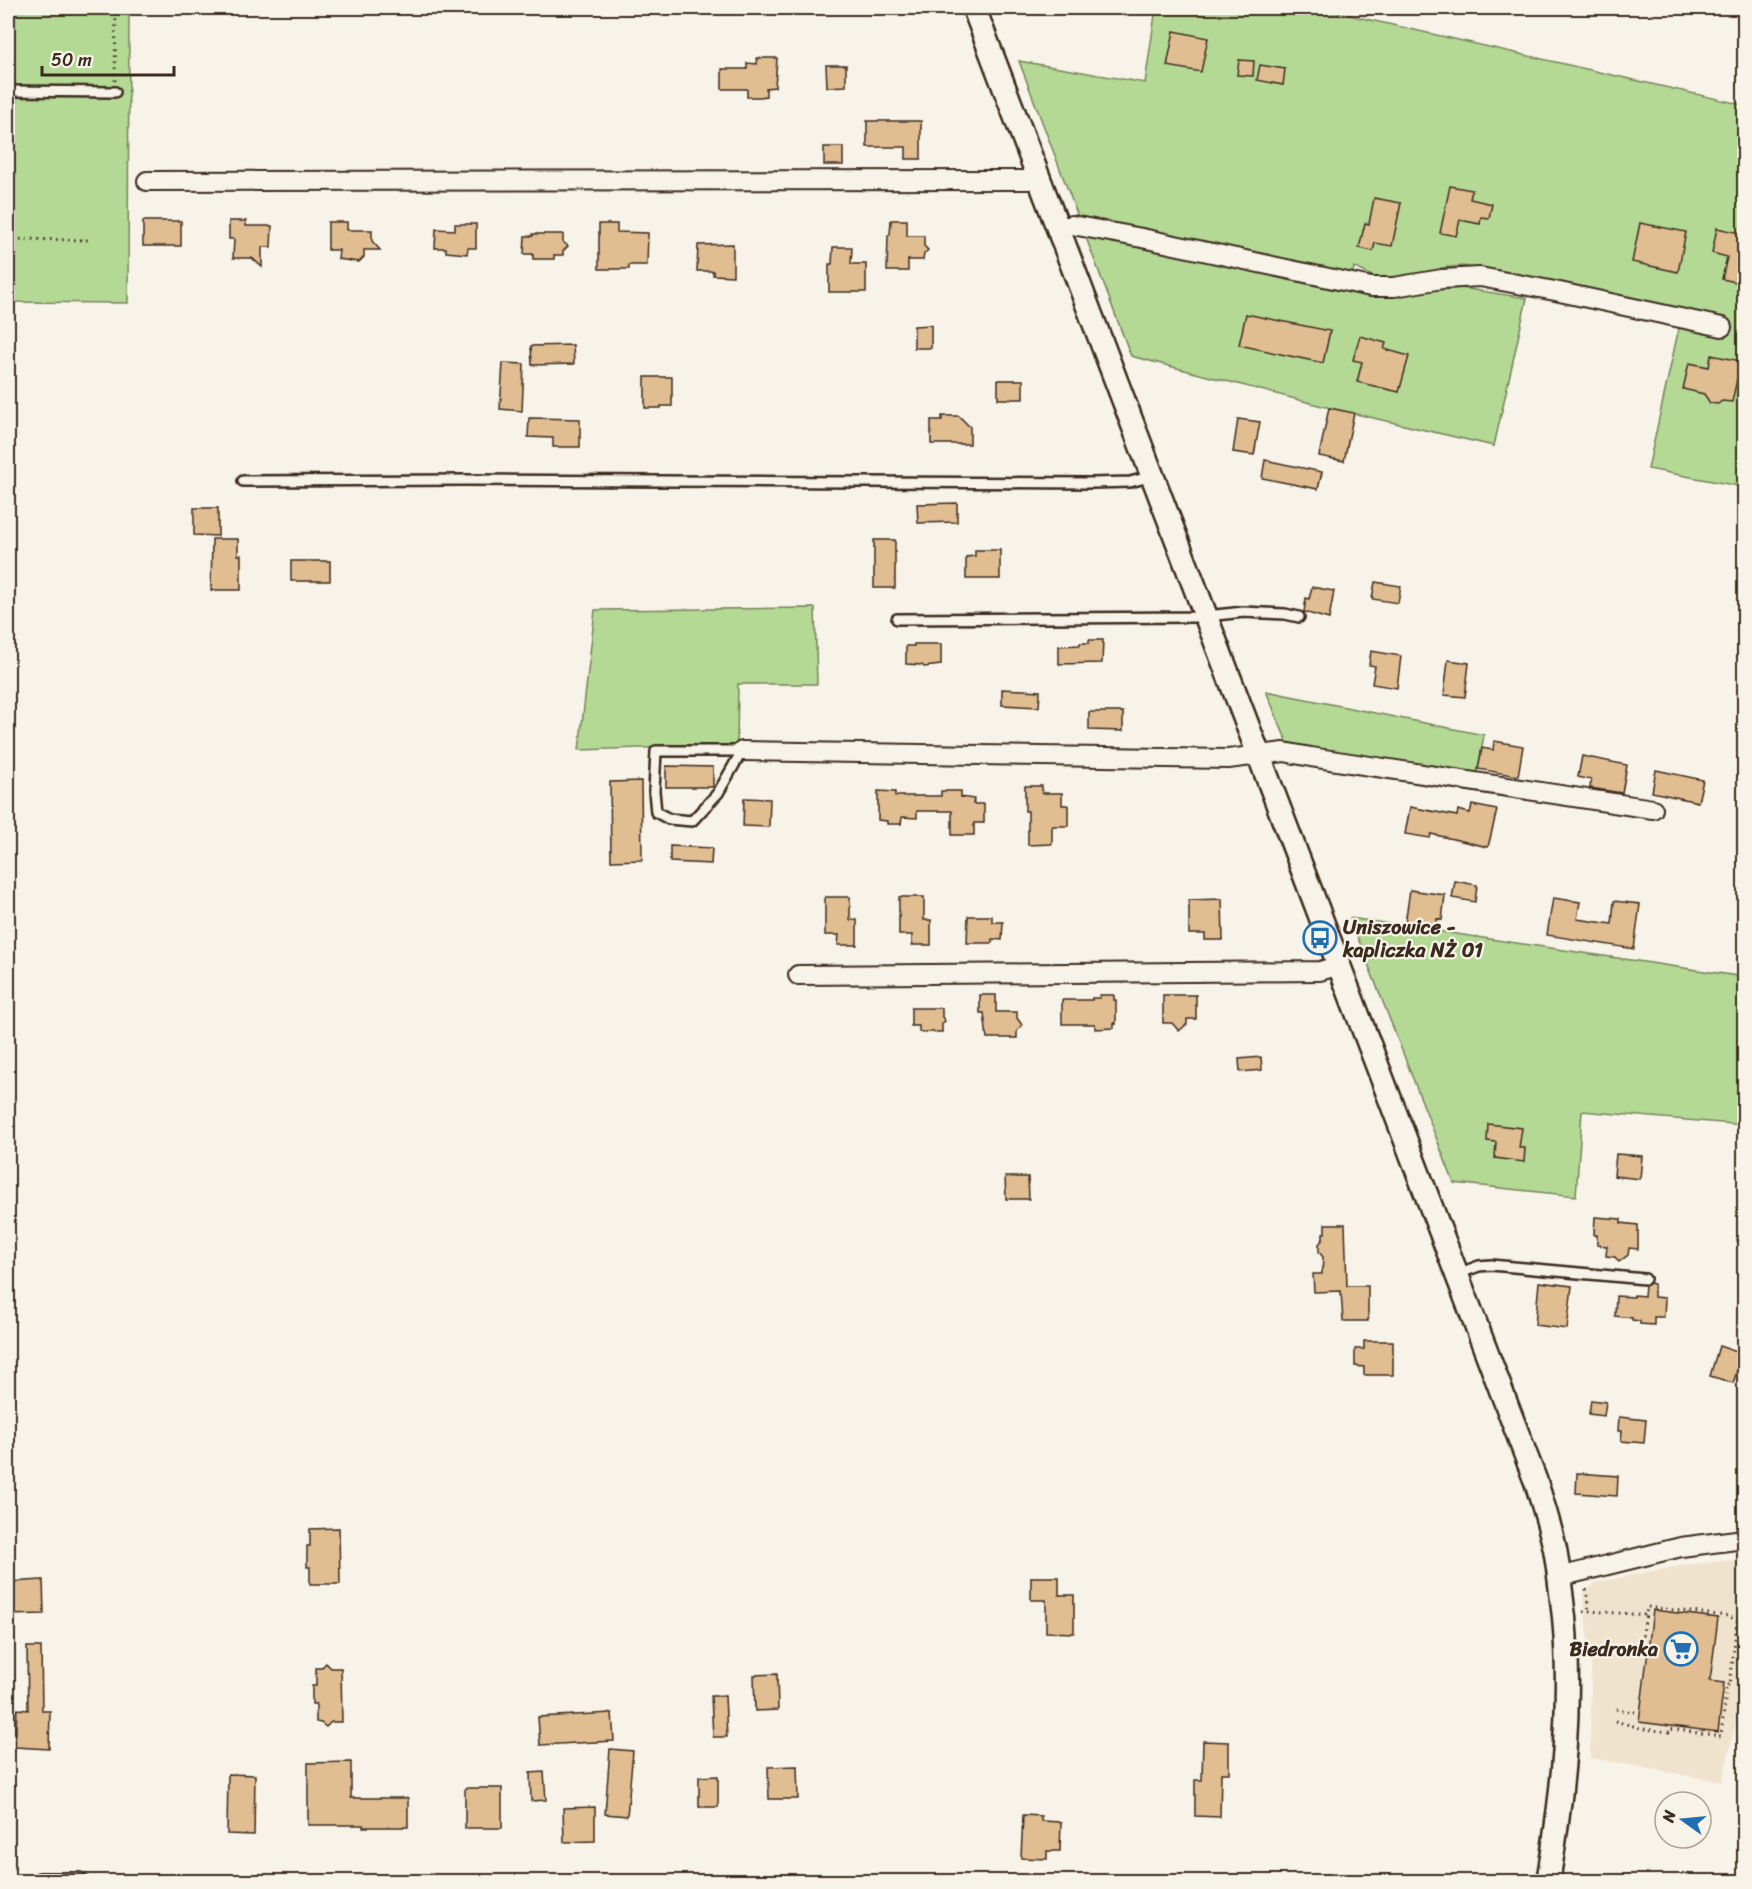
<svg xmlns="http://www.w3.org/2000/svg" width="1752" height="1889" font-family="Sriracha,sans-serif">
	<rect width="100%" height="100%" fill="#f7f3e8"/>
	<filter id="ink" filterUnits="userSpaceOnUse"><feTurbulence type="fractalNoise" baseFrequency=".0167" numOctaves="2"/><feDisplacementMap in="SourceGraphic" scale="12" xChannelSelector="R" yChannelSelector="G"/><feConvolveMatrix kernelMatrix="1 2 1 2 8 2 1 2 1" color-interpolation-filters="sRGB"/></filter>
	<g filter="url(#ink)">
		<path fill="#f0e3ce" d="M 1744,1559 L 1744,1689 L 1722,1782 L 1590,1758 L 1591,1664 L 1583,1593 L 1597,1582 L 1683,1565 Z"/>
		<g fill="#b3d995" stroke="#77825a" stroke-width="1.5">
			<path d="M 8,8 L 129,8 L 128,303 L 8,302 Z"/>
			<path d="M 1156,8 L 1281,8 L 1298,10 L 1300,8 L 1318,8 L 1744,105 L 1744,487 L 1648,469 L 1683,309 L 1463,266 L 1441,268 L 1442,279 L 1394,287 L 1354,267 L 1350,287 L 1394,294 L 1461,288 L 1527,298 L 1494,446 L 1322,406 L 1131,356 L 1019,61 L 1145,83 Z"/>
			<path d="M 815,608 L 817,684 L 738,684 L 737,745 L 579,750 L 595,610 Z"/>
			<path d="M 1266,691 L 1484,735 L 1478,769 L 1473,785 L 1292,754 Z"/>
			<path d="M 1350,918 L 1744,977 L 1744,1125 L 1582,1111 L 1576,1196 L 1454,1183 Z"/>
		</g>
		<g fill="#e1bd92" stroke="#3b2a1e" stroke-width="1.5">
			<path d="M 1174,31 L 1208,38 L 1201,72 L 1167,66 Z"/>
			<path d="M 757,58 L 777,58 L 775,87 L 766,88 L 766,96 L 760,97 L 747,97 L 747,89 L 722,89 L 722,69 L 747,69 L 747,63 L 757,64 Z"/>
			<path d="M 1239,60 L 1254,61 L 1253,76 L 1237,75 Z"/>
			<path d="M 826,65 L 846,65 L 846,86 L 827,87 Z"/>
			<path d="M 1260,65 L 1285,69 L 1283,85 L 1257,80 Z"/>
			<path d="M 867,121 L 921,121 L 921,159 L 906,159 L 906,147 L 867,147 Z"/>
			<rect x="824" y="147" width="19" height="18"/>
			<path d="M 1450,186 L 1472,190 L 1470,199 L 1492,204 L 1489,218 L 1481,217 L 1480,224 L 1460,220 L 1456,236 L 1440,233 Z"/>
			<path d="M 1374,198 L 1401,203 L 1392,246 L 1375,243 L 1373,251 L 1359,248 L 1365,223 L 1369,224 Z"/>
			<path d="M 891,220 L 907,220 L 907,236 L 924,236 L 924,246 L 928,250 L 924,254 L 923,260 L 908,260 L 908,271 L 887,271 L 888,235 L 890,235 Z"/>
			<rect x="143" y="221" width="38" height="25"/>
			<path d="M 229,221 L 246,221 L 246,226 L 272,226 L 271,247 L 262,247 L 262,267 L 252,258 L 233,258 L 234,239 L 229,239 Z"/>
			<path d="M 328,222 L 347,222 L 347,230 L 372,230 L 372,241 L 380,250 L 364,250 L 364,257 L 359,262 L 338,259 L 339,250 L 328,250 Z"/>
			<path d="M 1640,223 L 1686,232 L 1678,272 L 1632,262 Z"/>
			<path d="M 455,224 L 476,224 L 476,248 L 468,248 L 467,254 L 446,252 L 446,248 L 435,248 L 436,229 L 455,230 Z"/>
			<path d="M 599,224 L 617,224 L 617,232 L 648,233 L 647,265 L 629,265 L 629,269 L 599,269 Z"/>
			<path d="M 1717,228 L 1744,234 L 1744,284 L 1722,279 L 1727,257 L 1712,253 Z"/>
			<path d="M 533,234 L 563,234 L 563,242 L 568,246 L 563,251 L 563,255 L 554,255 L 554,259 L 533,259 L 533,254 L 524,254 L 525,236 L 533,236 Z"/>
			<path d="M 733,244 L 733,276 L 713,275 L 713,271 L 697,271 L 698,245 Z"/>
			<path d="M 833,247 L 852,247 L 851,264 L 866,264 L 866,292 L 829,292 L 829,264 L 832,264 Z"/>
			<path d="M 1246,314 L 1330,331 L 1323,363 L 1239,345 Z"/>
			<path d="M 931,325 L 931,348 L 914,348 L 914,326 Z"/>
			<path d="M 1360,336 L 1386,343 L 1384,349 L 1409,356 L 1399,392 L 1357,382 L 1362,362 L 1353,360 Z"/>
			<path d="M 573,345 L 574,364 L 532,365 L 531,346 Z"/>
			<path d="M 1711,355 L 1741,361 L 1732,402 L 1722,401 L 1718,404 L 1710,403 L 1704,394 L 1683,389 L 1689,363 L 1709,367 Z"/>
			<path d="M 503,363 L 524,364 L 522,411 L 500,409 Z"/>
			<path d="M 645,377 L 672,377 L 672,406 L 661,406 L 661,408 L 645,408 Z"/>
			<rect x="998" y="380" width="25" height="19"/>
			<path d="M 1329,408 L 1354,413 L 1344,461 L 1319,456 Z"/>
			<path d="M 942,416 L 959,416 L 970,427 L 970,444 L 931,444 L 931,420 L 942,420 Z"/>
			<path d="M 529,418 L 580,419 L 580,447 L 553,447 L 553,438 L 528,437 Z"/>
			<path d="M 1238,419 L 1260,422 L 1254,455 L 1233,452 Z"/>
			<path d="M 1265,460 L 1322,472 L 1318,489 L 1262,478 Z"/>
			<path d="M 957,503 L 957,522 L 918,523 L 917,504 Z"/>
			<path d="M 194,508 L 218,508 L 218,536 L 194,535 Z"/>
			<path d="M 212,539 L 238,539 L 238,555 L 241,555 L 241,590 L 211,590 Z"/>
			<rect x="874" y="540" width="21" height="48"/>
			<path d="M 975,550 L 1000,550 L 1000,579 L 966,579 L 966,557 L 975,556 Z"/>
			<rect x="291" y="561" width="39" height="20"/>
			<path d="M 1375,582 L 1401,586 L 1398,603 L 1372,599 Z"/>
			<path d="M 1312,587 L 1334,591 L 1329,619 L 1304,612 L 1306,598 L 1309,599 Z"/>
			<path d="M 1089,640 L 1103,640 L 1102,663 L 1059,664 L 1059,646 L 1080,645 L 1080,643 L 1089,643 Z"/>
			<path d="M 914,644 L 941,644 L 941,665 L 924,667 L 922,665 L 906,664 L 906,646 L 914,646 Z"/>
			<path d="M 1371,651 L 1401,656 L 1397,688 L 1372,684 L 1375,666 L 1369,665 Z"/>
			<path d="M 1448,660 L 1469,663 L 1465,697 L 1444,695 Z"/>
			<path d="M 1002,689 L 1040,691 L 1039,707 L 1002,705 Z"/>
			<path d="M 1089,712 L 1123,712 L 1123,731 L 1089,730 Z"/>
			<path d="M 1494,741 L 1523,746 L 1518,776 L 1478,769 L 1482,748 L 1493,750 Z"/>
			<path d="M 1582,756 L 1627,765 L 1622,793 L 1590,788 L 1591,780 L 1578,777 Z"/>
			<path d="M 666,766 L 713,767 L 713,787 L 666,787 Z"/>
			<path d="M 1656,770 L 1703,780 L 1698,802 L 1652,792 Z"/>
			<path d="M 641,781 L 642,860 L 611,861 L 610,782 Z"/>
			<path d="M 1025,786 L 1042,786 L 1042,793 L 1062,793 L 1062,805 L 1068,805 L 1068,826 L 1052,826 L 1052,844 L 1028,845 L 1028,811 L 1025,811 Z"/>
			<path d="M 878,791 L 895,792 L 895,796 L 941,796 L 941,791 L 961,791 L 961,797 L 974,799 L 973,804 L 984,804 L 984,823 L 974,823 L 974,835 L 952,835 L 952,811 L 917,811 L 917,818 L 902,817 L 901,824 L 887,824 L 887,821 L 878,820 Z"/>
			<path d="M 744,798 L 770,799 L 769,827 L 743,826 Z"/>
			<path d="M 1472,805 L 1497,810 L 1488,847 L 1431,834 L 1430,838 L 1405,834 L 1410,807 L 1457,816 L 1458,810 L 1470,813 Z"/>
			<path d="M 670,846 L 712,848 L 711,864 L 670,862 Z"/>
			<path d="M 1455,881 L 1477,885 L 1475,902 L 1452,898 Z"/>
			<path d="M 1410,890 L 1445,895 L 1442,920 L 1437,919 L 1435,928 L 1405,924 Z"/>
			<path d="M 825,897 L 850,897 L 850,920 L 857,920 L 857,945 L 838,945 L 839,935 L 825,935 Z"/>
			<path d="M 899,897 L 924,897 L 924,920 L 931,920 L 931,945 L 912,945 L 912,935 L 899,935 Z"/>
			<path d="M 1553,898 L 1580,902 L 1577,919 L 1612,924 L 1614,901 L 1640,904 L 1634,949 L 1547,935 Z"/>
			<path d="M 1222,899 L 1223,940 L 1205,940 L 1205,934 L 1189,934 L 1189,900 Z"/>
			<path d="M 968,916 L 992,916 L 992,922 L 1003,922 L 1002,940 L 992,939 L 992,943 L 967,943 Z"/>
			<path d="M 980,995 L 996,995 L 996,1012 L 1017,1012 L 1017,1018 L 1022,1025 L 1017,1031 L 1017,1038 L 987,1038 L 984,1013 L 980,1013 Z"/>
			<path d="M 1100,995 L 1114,995 L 1114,1000 L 1116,1000 L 1116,1024 L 1114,1023 L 1114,1028 L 1095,1029 L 1095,1024 L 1062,1024 L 1062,1000 L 1092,1000 L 1092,998 L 1100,998 Z"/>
			<path d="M 1163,995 L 1196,995 L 1196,1019 L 1187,1019 L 1187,1024 L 1179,1031 L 1172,1023 L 1163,1023 Z"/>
			<path d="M 911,1008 L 942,1008 L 942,1017 L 945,1021 L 942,1024 L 942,1032 L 919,1032 L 919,1026 L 911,1026 Z"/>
			<path d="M 1261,1057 L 1262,1070 L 1240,1072 L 1239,1059 Z"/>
			<path d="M 1488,1124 L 1522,1128 L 1519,1148 L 1525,1148 L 1524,1162 L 1495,1158 L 1496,1142 L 1487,1141 Z"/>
			<path d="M 1616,1154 L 1642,1156 L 1640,1179 L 1614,1176 Z"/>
			<path d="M 1005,1177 L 1028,1177 L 1029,1199 L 1006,1199 Z"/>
			<path d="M 1595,1217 L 1621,1219 L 1621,1223 L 1638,1225 L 1638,1249 L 1629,1248 L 1628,1255 L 1619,1262 L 1615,1257 L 1606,1256 L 1607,1246 L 1597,1245 L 1597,1235 L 1594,1235 Z"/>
			<path d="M 1325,1224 L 1345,1224 L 1347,1286 L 1368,1286 L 1368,1321 L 1343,1321 L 1341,1291 L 1314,1292 L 1313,1274 L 1322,1274 L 1323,1257 L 1319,1252 L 1319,1244 L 1323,1239 L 1323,1233 L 1325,1233 Z"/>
			<path d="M 1539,1282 L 1572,1286 L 1567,1329 L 1535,1325 Z"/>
			<path d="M 1650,1283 L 1654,1284 L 1654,1297 L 1665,1298 L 1664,1317 L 1654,1317 L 1654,1325 L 1640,1324 L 1640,1321 L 1632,1320 L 1632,1318 L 1615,1316 L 1616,1296 L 1634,1297 L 1634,1295 L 1644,1296 L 1645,1286 Z"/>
			<path d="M 1364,1341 L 1393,1341 L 1393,1375 L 1364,1375 L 1364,1367 L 1355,1366 L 1355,1349 L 1364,1349 Z"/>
			<path d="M 1719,1346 L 1743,1354 L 1733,1383 L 1710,1376 Z"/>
			<path d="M 1591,1400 L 1606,1402 L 1604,1416 L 1589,1414 Z"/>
			<path d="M 1619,1417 L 1646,1420 L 1644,1443 L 1621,1441 L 1622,1431 L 1618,1431 Z"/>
			<path d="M 1577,1473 L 1618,1476 L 1617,1496 L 1576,1493 Z"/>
			<path d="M 339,1528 L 340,1584 L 310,1584 L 310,1567 L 307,1567 L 307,1546 L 310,1546 L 310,1529 Z"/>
			<path d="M 1031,1577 L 1059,1577 L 1059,1595 L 1074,1595 L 1074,1633 L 1046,1632 L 1046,1600 L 1031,1600 Z"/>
			<path d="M 43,1580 L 44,1614 L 8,1615 L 8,1582 Z"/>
			<path d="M 1653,1610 L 1718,1618 L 1710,1681 L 1724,1683 L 1718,1732 L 1639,1722 Z"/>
			<path d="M 27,1647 L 41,1647 L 42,1711 L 50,1711 L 49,1749 L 15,1747 L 17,1709 L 28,1710 Z"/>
			<path d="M 326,1663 L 331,1668 L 341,1668 L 342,1722 L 331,1722 L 326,1727 L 321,1723 L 316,1722 L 316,1704 L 312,1704 L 312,1686 L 316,1686 L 316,1668 L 321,1668 Z"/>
			<path d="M 777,1674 L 778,1710 L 755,1711 L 754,1675 Z"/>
			<path d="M 711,1696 L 725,1696 L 727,1737 L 713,1737 Z"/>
			<path d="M 612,1713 L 614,1741 L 540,1745 L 538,1717 Z"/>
			<path d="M 1203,1741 L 1229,1742 L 1229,1773 L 1221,1773 L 1220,1817 L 1195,1816 L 1195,1780 L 1202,1780 Z"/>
			<path d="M 610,1749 L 633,1751 L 627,1816 L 605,1814 Z"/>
			<path d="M 351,1762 L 351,1798 L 408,1798 L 408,1827 L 363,1827 L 363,1825 L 308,1825 L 308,1763 Z"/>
			<path d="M 797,1766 L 798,1799 L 769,1799 L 768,1767 Z"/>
			<path d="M 544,1772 L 546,1800 L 531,1801 L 530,1773 Z"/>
			<path d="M 228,1774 L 255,1775 L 254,1835 L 227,1834 Z"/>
			<path d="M 718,1776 L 718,1807 L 699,1807 L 699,1777 Z"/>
			<rect x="465" y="1788" width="37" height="40"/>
			<path d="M 595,1807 L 595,1841 L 564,1842 L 563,1808 Z"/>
			<path d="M 1023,1815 L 1041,1816 L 1041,1821 L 1061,1822 L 1060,1851 L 1047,1851 L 1047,1859 L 1021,1858 Z"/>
		</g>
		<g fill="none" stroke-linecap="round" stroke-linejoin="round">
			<defs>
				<g id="service">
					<path d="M 8,91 L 115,92"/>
					<path d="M 243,481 L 465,480 L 1092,483 L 1130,482 L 1153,476"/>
					<path d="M 897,619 L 1197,617 L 1244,612 L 1285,614 L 1299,617"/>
					<path d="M 656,751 L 742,751 L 718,793 L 692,821 L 669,819 L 656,812 L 654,791 Z"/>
					<path d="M 1457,1274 L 1479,1266 L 1491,1265 L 1645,1279"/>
				</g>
				<g id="minor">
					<path d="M 147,181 L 1029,180 L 1039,178"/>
					<path d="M 1058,228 L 1072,225 L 1142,238 L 1371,287 L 1394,287 L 1442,279 L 1480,277 L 1555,291 L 1722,327"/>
					<path d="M 742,751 L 1228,759 L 1284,752 L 1311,757 L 1653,809"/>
					<path d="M 798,975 L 1320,971 L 1340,965"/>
					<path d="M 1559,1577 L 1681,1547 L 1744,1539"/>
					<path d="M 40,1882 L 79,1882"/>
				</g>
				<path id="tertiary" d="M 974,8 L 1536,1482 C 1543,1504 1550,1526 1555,1549 C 1559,1571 1561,1594 1564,1617 C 1572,1706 1563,1793 1548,1882"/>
			</defs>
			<use href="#service" stroke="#3b2a1e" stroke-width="14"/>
			<use href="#minor" stroke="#3b2a1e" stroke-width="22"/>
			<use href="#tertiary" stroke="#3b2a1e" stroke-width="27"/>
			<g stroke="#3b2a1e" stroke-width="3" stroke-dasharray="1.5 4.5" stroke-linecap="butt">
				<path d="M 115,81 L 116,8"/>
				<path d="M 8,239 L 88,240"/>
				<path d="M 1586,1589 L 1589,1611"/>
				<path d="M 1583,1612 L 1589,1611 L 1646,1615"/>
				<path d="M 1616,1709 L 1635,1712"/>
				<path d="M 1615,1721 L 1644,1729 L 1669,1732 L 1670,1729 L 1721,1736 L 1727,1685 L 1730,1685 L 1737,1621 L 1728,1616 L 1647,1607 L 1642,1640"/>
			</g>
			<use href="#service" stroke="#f7f3e8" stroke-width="9"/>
			<use href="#minor" stroke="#f7f3e8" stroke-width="18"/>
			<use href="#tertiary" stroke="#f7f3e8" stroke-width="22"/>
		</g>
	</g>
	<defs>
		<symbol id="bus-ring" viewBox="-11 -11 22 22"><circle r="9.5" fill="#f7f3e8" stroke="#1f6fb2" stroke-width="1.5"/><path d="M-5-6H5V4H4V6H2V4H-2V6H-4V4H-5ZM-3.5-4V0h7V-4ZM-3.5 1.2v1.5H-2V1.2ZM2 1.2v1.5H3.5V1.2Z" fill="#1f6fb2"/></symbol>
		<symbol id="supermarket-ring" viewBox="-11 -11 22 22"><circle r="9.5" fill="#f7f3e8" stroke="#1f6fb2" stroke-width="1.5"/><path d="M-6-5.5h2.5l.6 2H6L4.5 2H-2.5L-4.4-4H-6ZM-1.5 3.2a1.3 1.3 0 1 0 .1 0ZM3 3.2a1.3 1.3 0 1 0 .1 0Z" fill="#1f6fb2"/></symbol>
	</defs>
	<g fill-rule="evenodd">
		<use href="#bus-ring" x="1301" y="919" width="38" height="38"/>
		<use href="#supermarket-ring" x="1662" y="1630" width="38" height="38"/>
	</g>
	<g text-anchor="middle" stroke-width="4.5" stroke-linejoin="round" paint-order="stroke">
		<g font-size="20" font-weight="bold" fill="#3b2a1e" stroke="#f7f3e8" text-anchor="start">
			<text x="1343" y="934">Uniszowice -<tspan x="1343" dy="23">kapliczka NŻ 01</tspan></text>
			<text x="1658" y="1656" text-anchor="end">Biedronka</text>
		</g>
	</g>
	<rect width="1752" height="1889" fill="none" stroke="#f7f3e8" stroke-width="30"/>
	<rect x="15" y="15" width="1722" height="1859" fill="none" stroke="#3b2a1e" stroke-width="2" filter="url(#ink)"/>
	<g transform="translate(1683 1820) rotate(285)"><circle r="28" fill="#f7f3e8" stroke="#aca397" stroke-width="1.5"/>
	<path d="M0-4.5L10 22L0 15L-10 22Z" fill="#1f6fb2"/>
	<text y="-9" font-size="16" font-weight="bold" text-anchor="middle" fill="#3b2a1e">N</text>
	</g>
	<path d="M42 66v9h132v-9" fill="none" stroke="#3b2a1e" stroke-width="3"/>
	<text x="51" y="66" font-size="18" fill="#3b2a1e" stroke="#f7f3e8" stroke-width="4.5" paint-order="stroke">50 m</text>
</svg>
